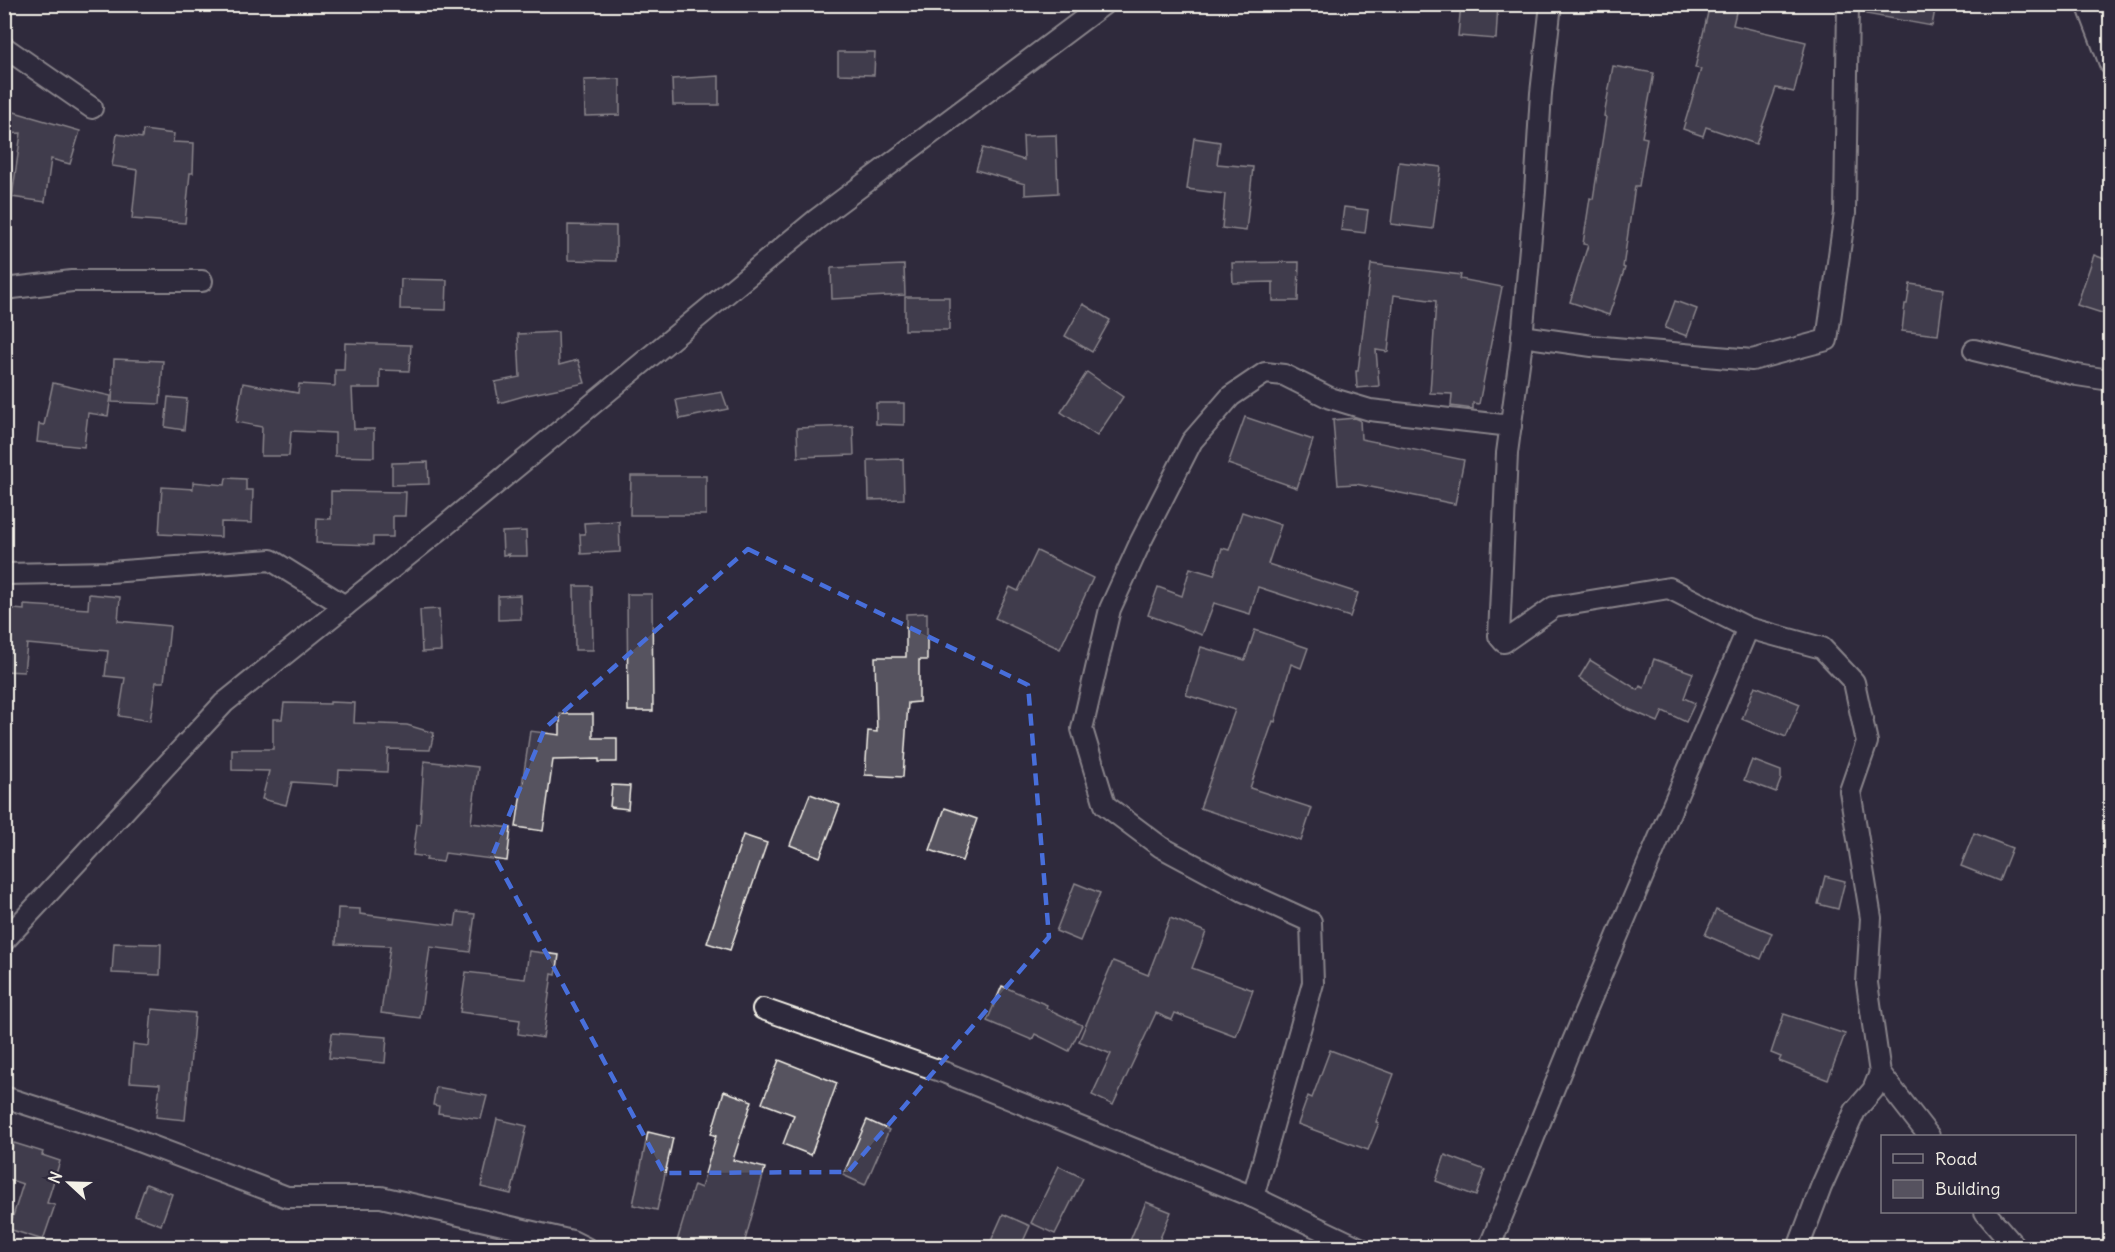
<svg xmlns="http://www.w3.org/2000/svg" width="2115" height="1252" font-family="Delius,sans-serif">
	<rect width="100%" height="100%" fill="#2f2a3d"/>
	<filter id="ink" filterUnits="userSpaceOnUse"><feTurbulence type="fractalNoise" baseFrequency=".0167" numOctaves="2"/><feDisplacementMap in="SourceGraphic" scale="12" xChannelSelector="R" yChannelSelector="G"/><feConvolveMatrix kernelMatrix="1 2 1 2 8 2 1 2 1" color-interpolation-filters="sRGB"/></filter>
	<g filter="url(#ink)">
		<g fill="#56525f" stroke="#f4f1e8" stroke-width="1.5">
			<path d="M 1461,4 L 1498,4 L 1496,39 L 1458,36 Z"/>
			<path d="M 1710,4 L 1738,4 L 1733,25 L 1806,42 L 1794,92 L 1776,88 L 1756,144 L 1706,127 L 1703,136 L 1683,129 L 1701,69 L 1695,68 Z"/>
			<path d="M 1867,4 L 1936,4 L 1932,26 L 1866,14 Z"/>
			<path d="M 838,52 L 875,52 L 874,75 L 838,74 Z"/>
			<path d="M 1613,66 L 1654,73 L 1642,137 L 1647,138 L 1639,186 L 1635,186 L 1623,267 L 1625,268 L 1609,315 L 1570,302 L 1588,245 L 1583,244 L 1590,198 L 1593,199 L 1606,117 L 1604,116 Z"/>
			<path d="M 719,76 L 719,105 L 673,105 L 672,79 Z"/>
			<path d="M 620,79 L 620,115 L 585,116 L 584,80 Z"/>
			<path d="M 4,109 L 80,131 L 70,164 L 51,159 L 45,202 L 12,197 L 21,133 L 4,134 Z"/>
			<path d="M 143,130 L 174,134 L 173,142 L 194,143 L 193,173 L 190,173 L 185,223 L 132,219 L 137,170 L 112,166 L 117,134 L 142,138 Z"/>
			<path d="M 1056,135 L 1058,193 L 1025,195 L 1025,184 L 976,170 L 983,148 L 1024,160 L 1023,136 Z"/>
			<path d="M 1194,138 L 1220,142 L 1217,164 L 1253,167 L 1246,231 L 1222,228 L 1225,194 L 1187,189 Z"/>
			<path d="M 1399,162 L 1441,167 L 1433,229 L 1391,224 Z"/>
			<path d="M 1344,207 L 1368,210 L 1365,233 L 1341,230 Z"/>
			<path d="M 568,225 L 616,226 L 616,261 L 568,260 Z"/>
			<path d="M 2094,255 L 2110,261 L 2110,297 L 2105,314 L 2077,305 Z"/>
			<path d="M 1299,262 L 1298,301 L 1273,301 L 1273,282 L 1233,283 L 1232,263 Z"/>
			<path d="M 1371,264 L 1461,275 L 1460,279 L 1502,287 L 1479,404 L 1473,403 L 1473,409 L 1451,406 L 1452,394 L 1430,393 L 1436,301 L 1394,295 L 1388,352 L 1376,350 L 1379,386 L 1357,388 L 1356,371 L 1358,371 Z"/>
			<path d="M 904,265 L 905,295 L 832,299 L 831,268 Z"/>
			<path d="M 401,279 L 447,280 L 446,310 L 400,309 Z"/>
			<path d="M 1910,284 L 1944,289 L 1938,335 L 1902,331 L 1905,304 L 1907,304 Z"/>
			<rect x="905" y="297" width="44" height="33"/>
			<path d="M 1675,301 L 1697,309 L 1687,336 L 1665,328 Z"/>
			<path d="M 1083,304 L 1110,320 L 1092,352 L 1065,336 Z"/>
			<path d="M 558,332 L 559,365 L 578,360 L 585,383 L 527,395 L 499,403 L 495,382 L 520,377 L 518,334 Z"/>
			<path d="M 345,343 L 411,345 L 409,371 L 380,370 L 380,388 L 352,388 L 354,429 L 374,429 L 374,457 L 335,456 L 335,433 L 291,431 L 289,456 L 261,456 L 262,427 L 236,422 L 243,383 L 298,393 L 299,384 L 335,386 L 335,370 L 344,370 Z"/>
			<path d="M 114,359 L 163,361 L 160,404 L 112,402 Z"/>
			<path d="M 1087,372 L 1123,397 L 1097,436 L 1061,412 Z"/>
			<path d="M 53,383 L 111,396 L 108,416 L 88,413 L 84,447 L 37,442 L 39,424 L 44,425 Z"/>
			<path d="M 722,392 L 728,409 L 680,419 L 676,400 Z"/>
			<path d="M 168,397 L 187,399 L 184,430 L 165,427 Z"/>
			<path d="M 876,403 L 904,403 L 904,425 L 876,424 Z"/>
			<path d="M 1245,417 L 1313,440 L 1297,488 L 1228,464 Z"/>
			<path d="M 1355,418 L 1360,420 L 1361,439 L 1464,460 L 1455,504 L 1356,484 L 1338,485 L 1333,420 Z"/>
			<path d="M 853,426 L 854,455 L 798,457 L 797,428 Z"/>
			<path d="M 903,459 L 904,499 L 869,500 L 868,460 Z"/>
			<path d="M 428,462 L 429,484 L 392,485 L 392,463 Z"/>
			<path d="M 631,476 L 706,476 L 706,515 L 630,515 Z"/>
			<path d="M 226,478 L 246,479 L 246,490 L 253,490 L 252,523 L 221,522 L 221,537 L 159,534 L 162,487 L 193,489 L 193,482 L 225,485 Z"/>
			<path d="M 331,491 L 406,492 L 405,516 L 393,516 L 393,537 L 373,537 L 373,545 L 316,543 L 317,518 L 331,519 Z"/>
			<path d="M 1242,512 L 1281,525 L 1268,564 L 1358,593 L 1350,617 L 1258,587 L 1250,614 L 1214,603 L 1202,635 L 1148,615 L 1158,587 L 1182,596 L 1190,568 L 1214,575 L 1222,548 L 1229,550 Z"/>
			<path d="M 619,521 L 620,552 L 581,554 L 580,534 L 585,534 L 584,523 Z"/>
			<path d="M 526,531 L 527,556 L 509,556 L 509,554 L 503,555 L 502,532 Z"/>
			<path d="M 1037,551 L 1093,578 L 1060,649 L 995,618 L 1010,587 L 1018,591 Z"/>
			<path d="M 574,586 L 592,586 L 593,650 L 575,650 Z"/>
			<path d="M 89,594 L 120,597 L 118,621 L 170,626 L 164,682 L 156,682 L 150,721 L 119,716 L 125,678 L 105,676 L 108,651 L 27,644 L 24,672 L 4,671 L 4,608 L 24,610 L 24,605 L 88,609 Z"/>
			<path d="M 627,594 L 652,594 L 653,711 L 628,711 Z"/>
			<path d="M 520,595 L 521,619 L 498,620 L 498,596 Z"/>
			<path d="M 439,609 L 441,651 L 422,652 L 420,610 Z"/>
			<path d="M 927,613 L 927,660 L 919,660 L 919,702 L 908,703 L 903,777 L 865,775 L 868,731 L 877,732 L 875,657 L 906,657 L 906,614 Z"/>
			<path d="M 1255,630 L 1308,648 L 1301,668 L 1291,664 L 1275,722 L 1273,721 L 1250,788 L 1312,808 L 1301,841 L 1200,808 L 1235,710 L 1186,695 L 1201,647 L 1245,660 Z"/>
			<path d="M 1654,659 L 1693,673 L 1684,698 L 1695,703 L 1686,722 L 1663,711 L 1658,722 L 1626,708 L 1579,678 L 1590,660 L 1638,690 L 1640,686 L 1644,688 Z"/>
			<path d="M 1755,686 L 1800,704 L 1786,737 L 1742,719 Z"/>
			<path d="M 330,702 L 355,703 L 354,723 L 407,725 L 434,733 L 430,750 L 388,749 L 387,772 L 339,770 L 338,785 L 292,782 L 286,805 L 262,799 L 269,771 L 232,770 L 232,749 L 273,749 L 273,719 L 282,719 L 284,703 L 330,704 Z"/>
			<path d="M 560,714 L 593,714 L 593,738 L 617,738 L 617,762 L 599,762 L 599,759 L 553,760 L 543,831 L 516,827 L 530,731 L 560,735 Z"/>
			<path d="M 1752,760 L 1781,771 L 1781,779 L 1776,792 L 1744,780 Z"/>
			<path d="M 424,761 L 478,767 L 471,823 L 511,828 L 507,861 L 445,853 L 443,862 L 426,860 L 427,857 L 413,855 L 417,824 L 420,824 Z"/>
			<path d="M 612,785 L 630,786 L 628,809 L 610,807 Z"/>
			<path d="M 810,794 L 840,805 L 820,857 L 790,845 Z"/>
			<path d="M 945,808 L 977,819 L 962,861 L 930,850 Z"/>
			<path d="M 1974,833 L 2012,848 L 1999,881 L 1961,866 Z"/>
			<path d="M 743,835 L 767,843 L 730,950 L 707,943 Z"/>
			<path d="M 1825,876 L 1845,881 L 1838,909 L 1818,904 Z"/>
			<path d="M 1075,883 L 1100,893 L 1080,941 L 1056,931 Z"/>
			<path d="M 338,908 L 360,909 L 360,914 L 455,926 L 457,912 L 475,914 L 470,952 L 430,947 L 420,1018 L 381,1013 L 390,946 L 336,944 Z"/>
			<path d="M 1716,910 L 1772,933 L 1761,959 L 1705,935 Z"/>
			<path d="M 1170,918 L 1206,932 L 1192,968 L 1253,990 L 1236,1036 L 1175,1013 L 1172,1020 L 1156,1013 L 1113,1105 L 1092,1095 L 1111,1054 L 1079,1041 L 1113,961 L 1148,975 Z"/>
			<path d="M 114,943 L 161,944 L 160,975 L 112,973 Z"/>
			<path d="M 529,951 L 559,955 L 556,975 L 552,974 L 543,1038 L 518,1034 L 520,1020 L 460,1012 L 466,972 L 525,979 Z"/>
			<path d="M 1002,986 L 1047,1005 L 1046,1008 L 1082,1025 L 1069,1051 L 1035,1034 L 1032,1040 L 987,1021 Z"/>
			<path d="M 152,1009 L 195,1013 L 185,1120 L 156,1117 L 160,1084 L 130,1082 L 133,1044 L 149,1046 Z"/>
			<path d="M 1784,1014 L 1845,1034 L 1828,1080 L 1779,1061 L 1781,1057 L 1771,1053 Z"/>
			<path d="M 332,1033 L 387,1037 L 385,1063 L 329,1058 Z"/>
			<path d="M 1330,1050 L 1394,1074 L 1376,1122 L 1379,1123 L 1368,1150 L 1298,1124 L 1308,1096 L 1312,1098 Z"/>
			<path d="M 779,1060 L 837,1083 L 811,1155 L 783,1144 L 794,1115 L 762,1103 Z"/>
			<path d="M 436,1087 L 487,1096 L 481,1119 L 438,1113 L 439,1106 L 433,1105 Z"/>
			<path d="M 724,1091 L 752,1101 L 733,1160 L 765,1168 L 743,1248 L 684,1248 L 685,1244 L 677,1241 L 694,1185 L 701,1188 L 716,1136 L 711,1134 Z"/>
			<path d="M 497,1119 L 527,1126 L 511,1194 L 481,1187 Z"/>
			<path d="M 867,1120 L 889,1130 L 865,1185 L 843,1175 Z"/>
			<path d="M 648,1132 L 673,1138 L 657,1210 L 633,1205 Z"/>
			<path d="M 14,1143 L 43,1152 L 42,1155 L 60,1161 L 47,1203 L 55,1205 L 43,1240 L 9,1229 L 23,1184 L 4,1178 L 4,1146 L 12,1149 Z"/>
			<path d="M 1445,1155 L 1485,1170 L 1476,1196 L 1436,1181 Z"/>
			<path d="M 1059,1166 L 1083,1178 L 1055,1234 L 1031,1223 Z"/>
			<path d="M 146,1184 L 172,1194 L 161,1225 L 135,1215 Z"/>
			<path d="M 1146,1202 L 1171,1212 L 1156,1248 L 1127,1248 Z"/>
			<path d="M 1003,1214 L 1030,1226 L 1020,1248 L 1005,1248 L 991,1241 Z"/>
		</g>
		<g fill="none" stroke-linecap="round" stroke-linejoin="round">
			<defs>
				<g id="minor">
					<path d="M 1551,4 L 1541,93 L 1535,192 L 1521,349 L 1507,453 L 1499,636 L 1504,642 L 1554,607 L 1669,588 L 1748,628 L 1822,648 L 1854,682 L 1867,742 L 1850,791 L 1871,918 L 1867,983 L 1880,1073 L 1929,1136"/>
					<path d="M 2087,4 L 2110,64"/>
					<path d="M 4,47 L 92,108"/>
					<path d="M 4,289 L 72,281 L 202,281"/>
					<path d="M 1522,336 L 1592,346 L 1752,360 L 1827,340 L 1845,213 L 1848,4"/>
					<path d="M 1974,350 L 2077,375 L 2110,380"/>
					<path d="M 4,574 L 110,572 L 271,560 L 345,606"/>
					<path d="M 4,941 L 224,703 L 441,529 L 817,219 L 1104,4"/>
					<path d="M 763,1009 L 946,1073 L 1253,1197 L 1360,1248"/>
					<path d="M 4,1097 L 125,1136 L 287,1197 L 381,1197 L 572,1241 L 586,1248"/>
					<path d="M 1253,1197 L 1313,983 L 1311,922 L 1243,891 L 1161,847 L 1105,805 L 1082,729 L 1110,609 L 1141,541 L 1192,441 L 1231,396 L 1265,373 L 1284,375 L 1330,398 L 1370,410 L 1511,426"/>
					<path d="M 1985,1212 L 2016,1248"/>
					<path d="M 1489,1248 L 1573,1041 L 1748,628"/>
					<path d="M 1798,1248 L 1821,1187 L 1855,1111 L 1873,1090 L 1880,1073"/>
				</g>
			</defs>
			<use href="#minor" stroke="#f4f1e8" stroke-width="24"/>
			<use href="#minor" stroke="#2f2a3d" stroke-width="20"/>
		</g>
	</g>
	<path d="M0 0H2115V1252H0ZM 748,549 L 1028,685 L 1049,937 L 848,1172 L 664,1173 L 493,854 L 545,728 Z" fill="#2f2a3d" fill-opacity=".55" fill-rule="evenodd"/>
	<path fill="none" stroke="#486fdb" stroke-width="4.5" stroke-dasharray="12 8" stroke-linejoin="round" d="M 748,549 L 1028,685 L 1049,937 L 848,1172 L 664,1173 L 493,854 L 545,728 Z"/>
	<rect width="2115" height="1252" fill="none" stroke="#2f2a3d" stroke-width="24"/>
	<rect x="12" y="12" width="2091" height="1228" fill="none" stroke="#f4f1e8" stroke-width="2" filter="url(#ink)"/>
	<rect x="1881" y="1135" width="195" height="78" fill="#2f2a3d" stroke="#7e7a81" stroke-width="1.5"/>
	<rect x="1893" y="1154" width="30" height="9" fill="#2f2a3d" stroke="#7e7a81" stroke-width="1.5"/>
	<text x="1935" y="1165" font-size="18" fill="#f4f1e8">Road</text>
	<rect x="1893" y="1180" width="30" height="18" fill="#56525f" stroke="#7e7a81" stroke-width="1.5"/>
	<text x="1935" y="1195" font-size="18" fill="#f4f1e8">Building</text>
	<g transform="translate(69 1183) rotate(292)" stroke="#2f2a3d" stroke-width="4.5" paint-order="stroke">
	<path d="M0-4.5L10 22L0 15L-10 22Z" fill="#f4f1e8"/>
	<text y="-9" font-size="16" font-weight="bold" text-anchor="middle" fill="#f4f1e8">N</text>
	</g>
</svg>
